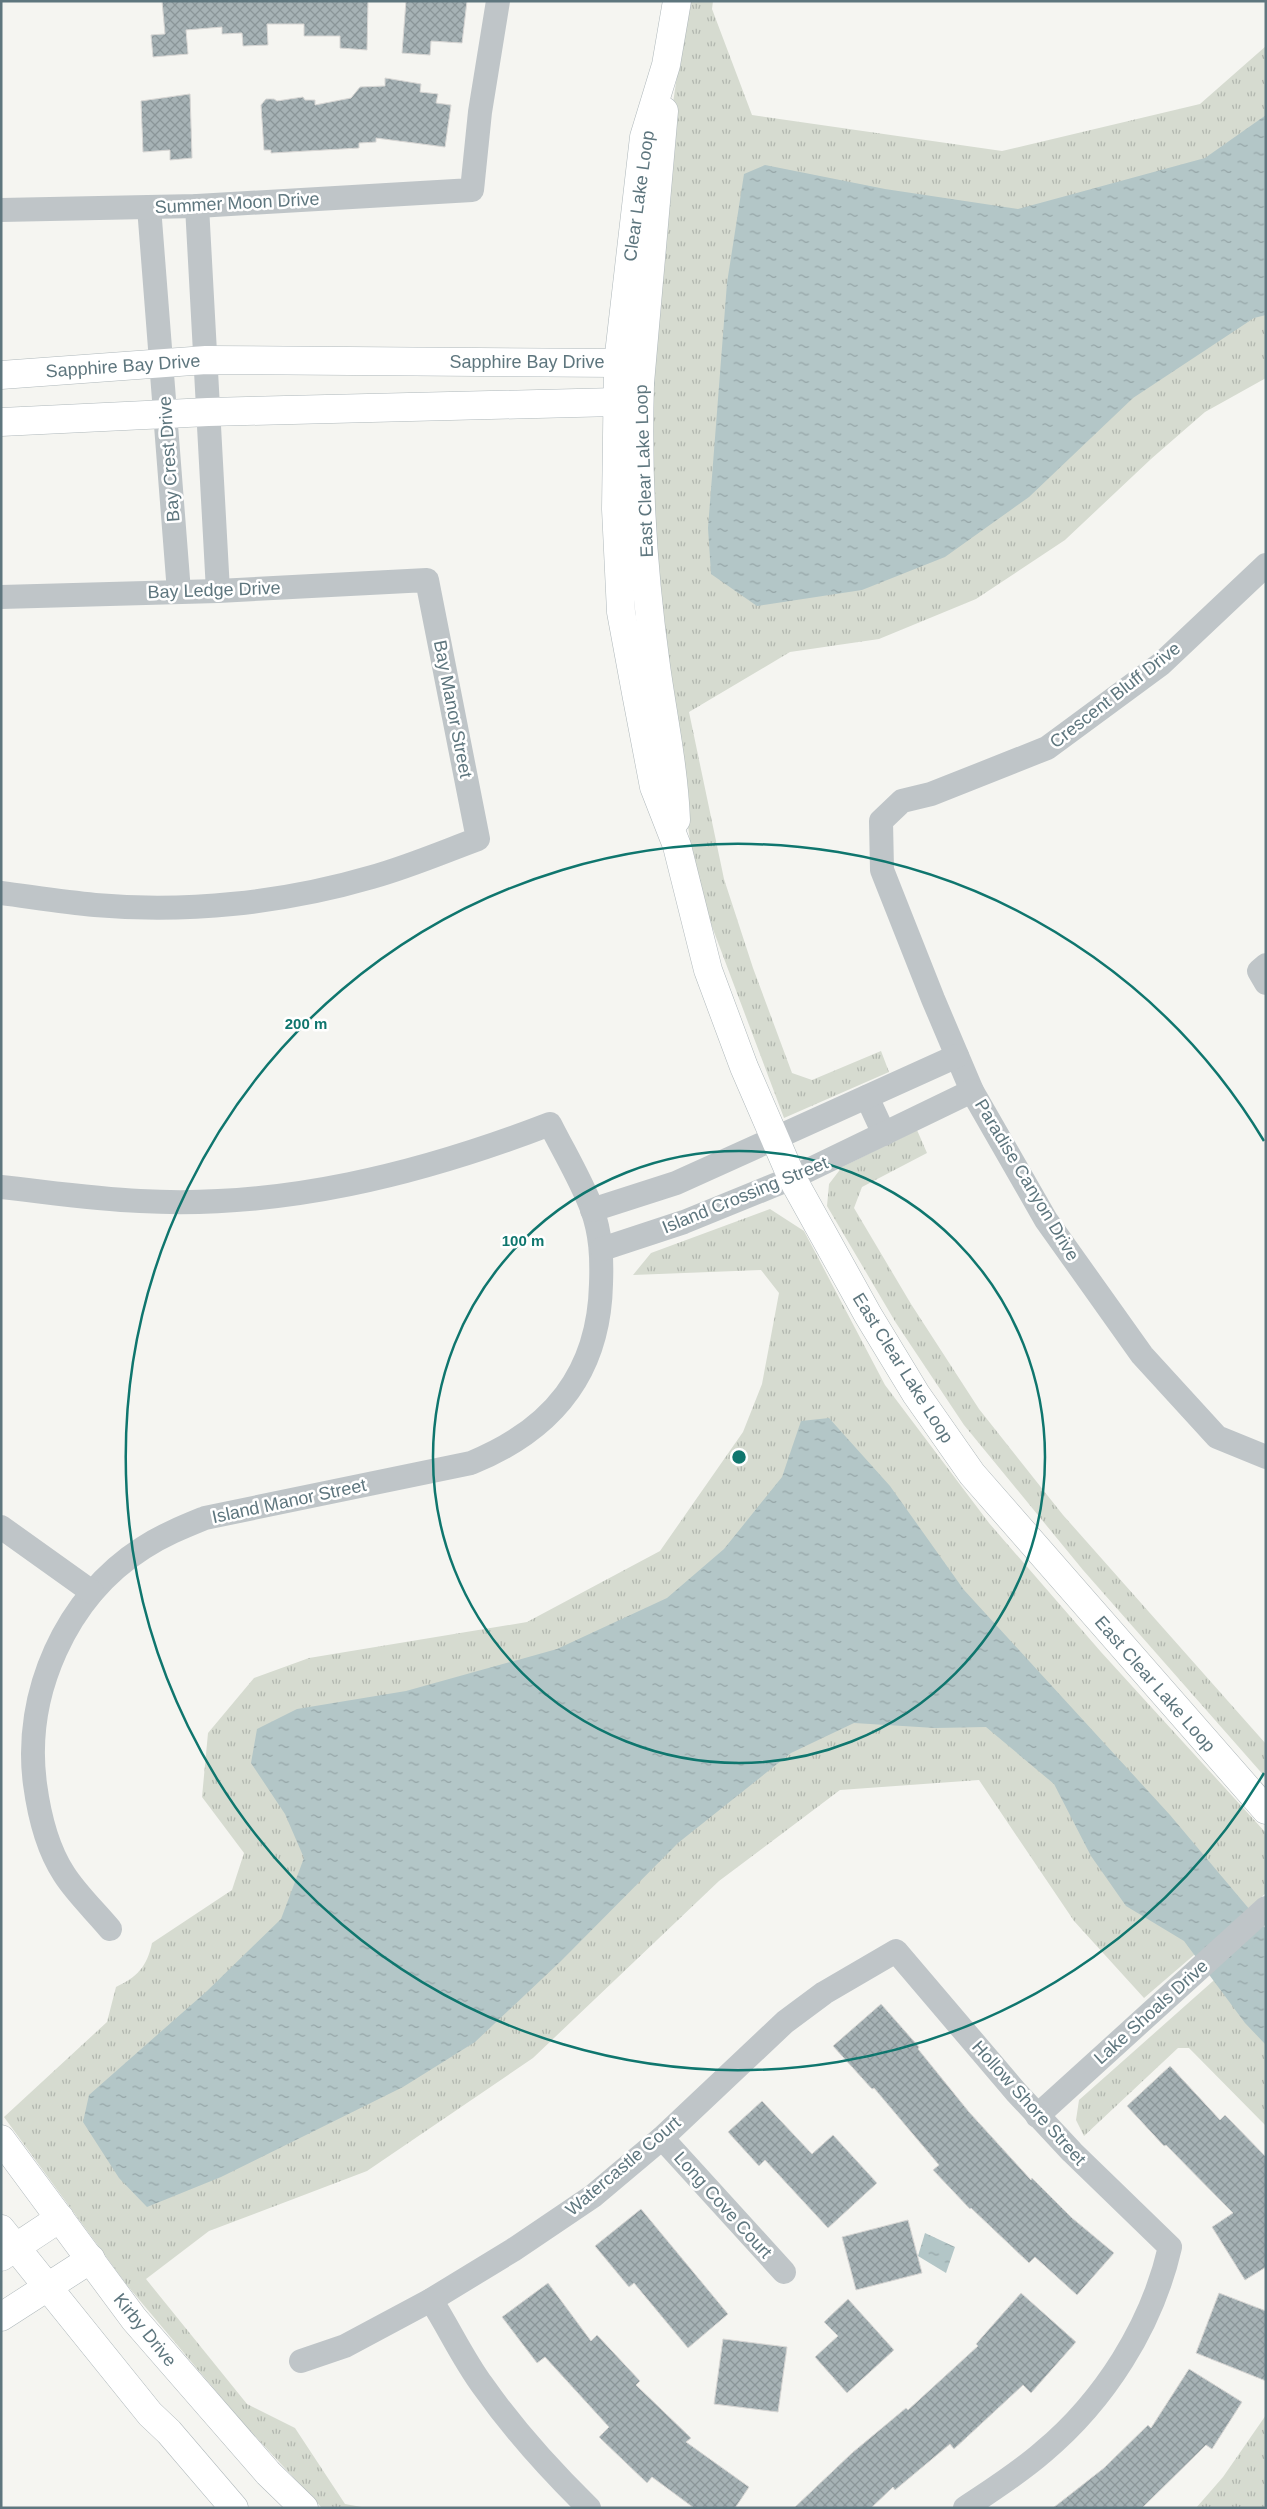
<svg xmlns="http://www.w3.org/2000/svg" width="1267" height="2509" font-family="Helvetica,sans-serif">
	<defs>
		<pattern id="grass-tufts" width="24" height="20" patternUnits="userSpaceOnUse" patternTransform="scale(1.25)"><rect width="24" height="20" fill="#d6dbd0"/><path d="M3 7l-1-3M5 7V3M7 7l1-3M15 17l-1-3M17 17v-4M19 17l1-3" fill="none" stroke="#b1b6ae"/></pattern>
		<pattern id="water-ripples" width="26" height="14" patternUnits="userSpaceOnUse" patternTransform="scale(1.25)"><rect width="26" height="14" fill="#b3c6c7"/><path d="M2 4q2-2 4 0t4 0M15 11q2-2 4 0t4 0" fill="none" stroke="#95a5a7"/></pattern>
		<pattern id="building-cross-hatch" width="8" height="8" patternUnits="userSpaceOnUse" patternTransform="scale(1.25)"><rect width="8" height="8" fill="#a6b2b5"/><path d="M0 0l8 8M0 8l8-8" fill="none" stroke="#8a9598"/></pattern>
	</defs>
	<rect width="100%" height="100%" fill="#f5f5f1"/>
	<g fill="url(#grass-tufts)">
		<path d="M 688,1 L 713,1 L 712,9 L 752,115 L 1002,151 L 1200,104 L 1266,46 L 1266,378 L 1205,412 L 1151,459 L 1065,540 L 976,599 L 879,639 L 790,652 L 689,712 L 724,879 L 753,968 L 792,1073 L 812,1080 L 881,1051 L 889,1072 L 784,1118 L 696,884 L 659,616 L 648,412 L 673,103 Z"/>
		<path d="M 917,1130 L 927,1153 L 862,1187 L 854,1208 L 911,1304 L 979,1409 L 1063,1515 L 1266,1744 L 1266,1778 L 1083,1570 L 964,1425 L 896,1323 L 827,1206 L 829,1184 L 842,1167 Z"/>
		<path d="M 770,1209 L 804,1231 L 885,1385 L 989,1523 L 1101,1652 L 1266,1833 L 1266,1893 L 1144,1998 L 1074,1921 L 979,1780 L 840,1790 L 719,1881 L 533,2058 L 367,2171 L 209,2231 L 146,2279 L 247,2404 L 295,2428 L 345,2504 L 367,2508 L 322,2508 L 241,2421 L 126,2284 L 4,2117 L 107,2022 L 116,1987 C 137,1977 147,1967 152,1943 L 232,1890 L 244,1853 L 202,1797 L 208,1733 L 254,1678 L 309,1658 L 527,1622 L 660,1551 L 743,1432 L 762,1384 L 779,1293 L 761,1270 L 633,1275 L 651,1253 Z"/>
		<path d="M 1266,1934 L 1266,2126 L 1189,2048 L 1178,2048 L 1084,2136 L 1076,2120 L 1079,2100 Z"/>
		<path d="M 1266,2415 L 1266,2508 L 1196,2508 L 1223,2477 Z"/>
	</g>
	<g fill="url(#water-ripples)">
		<path d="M 1266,115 L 1266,315 L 1254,318 L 1133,398 L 1029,497 L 945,557 L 862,590 L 757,606 L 711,574 L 708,528 L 727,283 L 744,174 L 765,165 L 885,189 L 1018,209 L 1205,158 Z"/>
		<path d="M 829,1418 L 890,1486 L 964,1590 L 1170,1815 L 1266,1929 L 1266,2045 L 1245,2023 L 1184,1941 L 1126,1906 L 1091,1856 L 1054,1784 L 986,1727 L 935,1728 L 854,1723 L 791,1753 L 678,1843 L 561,1961 L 475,2042 L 403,2087 L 221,2177 L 147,2207 L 119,2178 L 83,2122 L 89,2095 L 207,1991 L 281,1919 L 304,1858 L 285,1814 L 251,1763 L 257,1729 L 297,1709 L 406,1691 L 557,1649 L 667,1598 L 724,1549 L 782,1477 L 801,1421 Z"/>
		<path d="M 925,2233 L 955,2247 L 946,2273 L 918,2256 Z"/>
	</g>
	<g fill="url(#building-cross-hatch)" stroke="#d7d6d4">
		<path d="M 162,1 L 368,1 L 367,50 L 340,48 L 340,36 L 304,36 L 304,24 L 267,24 L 268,45 L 243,46 L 242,33 L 222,34 L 222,27 L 186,30 L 188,54 L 153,57 L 151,35 L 165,34 Z"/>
		<path d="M 406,1 L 467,1 L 462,43 L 431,41 L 430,55 L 402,53 Z"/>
		<path d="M 385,78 L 421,84 L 420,92 L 438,94 L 436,103 L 451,105 L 445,147 L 376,138 L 376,142 L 359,143 L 359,148 L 271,153 L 271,150 L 264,150 L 261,105 L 266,99 L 274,99 L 277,101 L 303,97 L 305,100 L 315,100 L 315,105 L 351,98 L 360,87 L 385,86 Z"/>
		<path d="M 190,94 L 192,158 L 170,160 L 170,150 L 143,152 L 141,101 Z"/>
		<path d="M 881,2004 L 919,2047 L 918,2049 L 969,2112 L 1031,2180 L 1032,2178 L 1072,2218 L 1114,2253 L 1077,2295 L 1035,2257 L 1029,2263 L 971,2208 L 970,2209 L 933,2170 L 939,2165 L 874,2088 L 872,2089 L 833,2046 Z"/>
		<path d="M 1170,2066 L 1220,2120 L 1225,2115 L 1266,2157 L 1266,2267 L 1245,2280 L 1212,2227 L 1233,2213 L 1166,2145 L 1164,2146 L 1127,2106 Z"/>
		<path d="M 762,2101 L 812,2154 L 833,2135 L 877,2183 L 828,2228 L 765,2160 L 759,2166 L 728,2132 Z"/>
		<path d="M 641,2209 L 728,2314 L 688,2348 L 634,2283 L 629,2287 L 595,2246 Z"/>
		<path d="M 908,2220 L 922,2273 L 856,2290 L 842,2237 Z"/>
		<path d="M 548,2283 L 591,2341 L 597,2335 L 640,2381 L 636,2385 L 691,2438 L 686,2442 L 749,2487 L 735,2508 L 694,2508 L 652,2477 L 647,2483 L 599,2437 L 609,2427 L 545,2357 L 537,2363 L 502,2317 Z"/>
		<path d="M 1021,2293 L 1076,2342 L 1031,2393 L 1023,2385 L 954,2449 L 950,2444 L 895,2490 L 893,2487 L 871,2508 L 794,2508 L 852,2453 L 906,2408 L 908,2410 L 978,2346 L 976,2344 Z"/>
		<path d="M 1219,2293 L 1266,2311 L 1266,2381 L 1196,2353 Z"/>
		<path d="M 848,2299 L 894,2350 L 847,2393 L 815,2357 L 838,2336 L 824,2322 Z"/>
		<path d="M 723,2339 L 787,2347 L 778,2412 L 714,2404 Z"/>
		<path d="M 1189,2369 L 1242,2402 L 1212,2449 L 1206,2445 L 1142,2508 L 1053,2508 L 1104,2468 L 1148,2425 L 1151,2428 Z"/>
	</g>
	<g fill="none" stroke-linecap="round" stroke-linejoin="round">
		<defs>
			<g id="secondary">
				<path d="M 677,1 L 666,65 L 644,137 L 618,363 L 616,509 L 621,612 L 636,693 L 654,787 L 677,846 L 708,970 L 744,1067 L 792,1178 L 868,1315 L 916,1394 L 972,1474 L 1266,1810"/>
				<path d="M 664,111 L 640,383 C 637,477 643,573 656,666 C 663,717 674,768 676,820"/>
				<path d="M 1,375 L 206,360 L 618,363 L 640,383 L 616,402 L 208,412 L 1,422"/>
				<path d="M 1,2139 L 134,2319 L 268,2473 L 304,2508"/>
				<path d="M 1,2229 L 150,2414 L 169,2432 L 234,2508"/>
				<path d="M 1,2257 L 60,2218"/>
				<path d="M 1,2317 L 91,2259"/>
			</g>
		</defs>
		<use href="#secondary" stroke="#afb8bb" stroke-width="29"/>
		<g stroke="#bfc5c8" stroke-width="24">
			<path d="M 197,206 L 218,591"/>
			<path d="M 149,207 L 179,592"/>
			<path d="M 1,210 L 197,206 L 472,190 L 480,112 L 498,1"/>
			<path d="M 1266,565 L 1161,664 L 1047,748 L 931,794 L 902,801 L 881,821 L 882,870 L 933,999 L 972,1091 L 1046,1220 L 1142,1355 L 1217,1437 L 1266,1457"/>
			<path d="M 1,597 L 218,591 L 427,580 L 478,839 C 443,852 408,867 372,877 C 283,903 187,913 95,905 C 64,902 32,897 1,893"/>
			<path d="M 1266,965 L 1259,971 L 1266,983"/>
			<path d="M 867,1097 L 884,1134"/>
			<path d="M 1,1187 C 47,1192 94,1199 140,1201 C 281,1209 420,1174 550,1124 C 564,1152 581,1180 592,1209 C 601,1234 602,1258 601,1284 C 599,1374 552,1430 471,1463 L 205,1518 C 183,1527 163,1535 143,1548 C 66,1597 23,1694 35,1784 C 39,1814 47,1848 64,1874 C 76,1893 95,1911 110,1929"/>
			<path d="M 592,1210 L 676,1183 L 957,1056"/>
			<path d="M 602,1249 L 684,1222 L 792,1178 L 972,1091"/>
			<path d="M 1,1527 L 92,1592"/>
			<path d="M 1037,2116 L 1266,1908"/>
			<path d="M 662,2138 L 784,2272"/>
			<path d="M 431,2300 C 449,2328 463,2359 483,2386 C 514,2430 550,2470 589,2508"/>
			<path d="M 301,2361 L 345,2346 L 431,2300 L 513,2250 L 593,2196 L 662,2138 L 785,2022 L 824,1993 L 896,1951 L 1016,2092 L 1072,2152 L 1170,2247 C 1152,2326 1104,2401 1043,2452 C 1019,2473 992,2490 965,2508"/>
		</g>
		<use href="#secondary" stroke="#fff" stroke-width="28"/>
	</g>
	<g fill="none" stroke="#0f766e" stroke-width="2.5">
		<circle cx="739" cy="1457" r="306"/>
		<path d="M1264 1773A613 613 0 1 1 1264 1141"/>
	</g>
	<g text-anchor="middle" stroke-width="5" stroke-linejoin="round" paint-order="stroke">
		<g font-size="18" fill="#5e767e" stroke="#fff">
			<text transform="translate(639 196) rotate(-82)" y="6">Clear Lake Loop</text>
			<text transform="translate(237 203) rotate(-3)" y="6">Summer Moon Drive</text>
			<text x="527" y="368">Sapphire Bay Drive</text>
			<text transform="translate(123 366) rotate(-4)" y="6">Sapphire Bay Drive</text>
			<text transform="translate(169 459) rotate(-94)" y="6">Bay Crest Drive</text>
			<text transform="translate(644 471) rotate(-92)" y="6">East Clear Lake Loop</text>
			<text transform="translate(214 590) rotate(-2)" y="6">Bay Ledge Drive</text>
			<text transform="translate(1115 695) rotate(-38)" y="6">Crescent Bluff Drive</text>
			<text transform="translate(453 709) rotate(79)" y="6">Bay Manor Street</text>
			<text transform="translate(1027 1180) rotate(59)" y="6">Paradise Canyon Drive</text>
			<text transform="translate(745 1195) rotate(-22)" y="6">Island Crossing Street</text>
			<text transform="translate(903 1368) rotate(58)" y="6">East Clear Lake Loop</text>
			<text transform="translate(289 1501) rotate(-12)" y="6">Island Manor Street</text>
			<text transform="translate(1155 1684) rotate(49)" y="6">East Clear Lake Loop</text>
			<text transform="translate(1151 2012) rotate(-42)" y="6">Lake Shoals Drive</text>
			<text transform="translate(1029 2103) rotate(48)" y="6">Hollow Shore Street</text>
			<text transform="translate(623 2166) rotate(-40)" y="6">Watercastle Court</text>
			<text transform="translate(723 2205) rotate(48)" y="6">Long Cove Court</text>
			<text transform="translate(145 2330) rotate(51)" y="6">Kirby Drive</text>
		</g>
	</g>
	<circle cx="739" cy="1457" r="8" fill="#0f766e" stroke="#fff" stroke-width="2.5"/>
	<g font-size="15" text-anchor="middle" font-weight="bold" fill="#0f766e" stroke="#fff" stroke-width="5" stroke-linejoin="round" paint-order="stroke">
		<text x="306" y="1029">200 m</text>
		<text x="523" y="1246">100 m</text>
	</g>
	<rect width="1267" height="2509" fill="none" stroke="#5e767e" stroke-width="5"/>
</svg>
